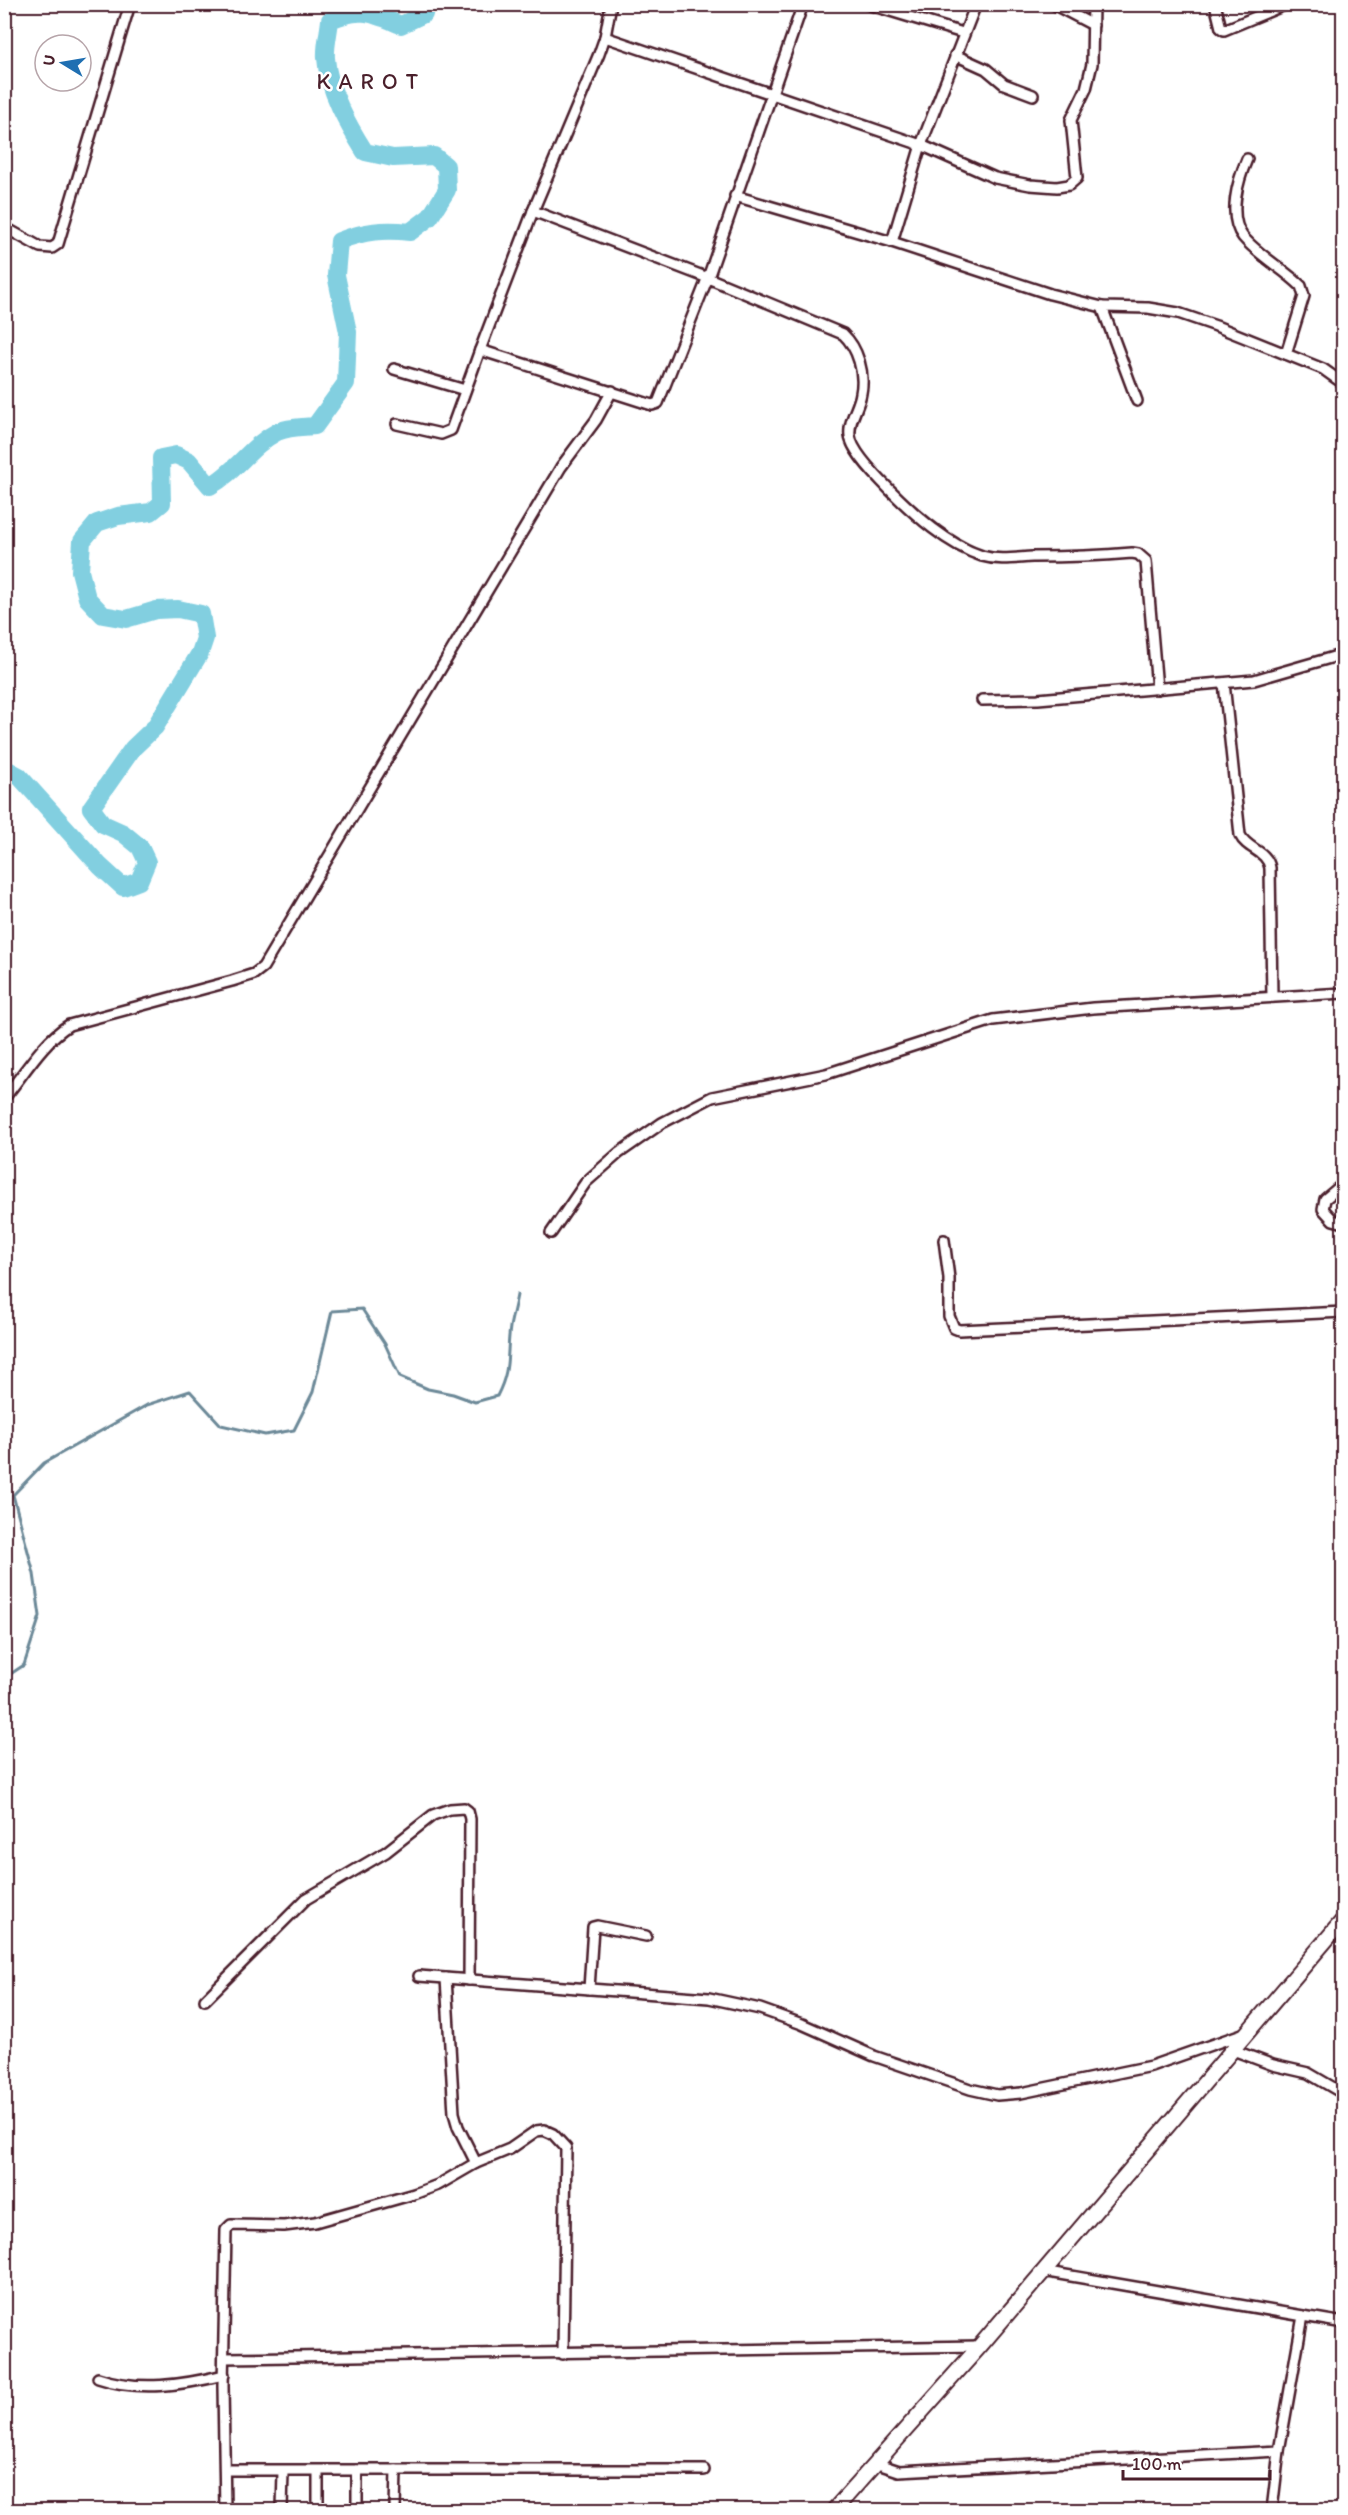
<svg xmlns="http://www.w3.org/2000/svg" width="1348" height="2515" font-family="Itim,sans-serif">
	<rect width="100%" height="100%" fill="#fff"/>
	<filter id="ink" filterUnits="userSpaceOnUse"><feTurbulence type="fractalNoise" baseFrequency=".0167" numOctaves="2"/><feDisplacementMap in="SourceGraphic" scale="12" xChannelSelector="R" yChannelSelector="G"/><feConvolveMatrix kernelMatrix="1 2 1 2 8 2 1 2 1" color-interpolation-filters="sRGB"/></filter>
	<g filter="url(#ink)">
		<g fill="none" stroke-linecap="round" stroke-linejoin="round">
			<path stroke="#6c8998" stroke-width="3" d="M 4,1675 L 6,1677 L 24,1665 L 40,1616 L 34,1574 L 13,1495 L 44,1463 L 147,1405 L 190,1391 L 221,1425 L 265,1435 L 294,1430 L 313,1392 L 332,1311 L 362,1309 L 385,1344 L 400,1377 L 428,1389 L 453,1394 L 475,1402 L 497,1396 C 511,1369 506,1356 510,1327 C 512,1316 515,1306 517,1295"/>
			<path stroke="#82cfe0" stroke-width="18" d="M 4,768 L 19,776 L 100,866 L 123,887 L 139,881 L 147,862 L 140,847 L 123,833 L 103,824 L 91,808 L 133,748 L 155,727 L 200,653 L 205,638 L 201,614 L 178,609 L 156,610 L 126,619 L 103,615 L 87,598 L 80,571 L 82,541 L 97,523 L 118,516 L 151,512 L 162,503 L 161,458 L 176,455 L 189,461 L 210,486 C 236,472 250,446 277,432 C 288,427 304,427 315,426 L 346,383 L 348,332 L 336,275 L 339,241 C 364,231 384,229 410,232 L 430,217 L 447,190 L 446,166 L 434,156 L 393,158 L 365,152 C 348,125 328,90 326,58 C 325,46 329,32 330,20 C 361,7 371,13 401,25 L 424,14 L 426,4"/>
			<defs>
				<g id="minor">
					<path d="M 611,4 L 605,37 L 599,54 L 533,211 L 480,350 L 652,405 L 658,403 L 710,272 L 803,4"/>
					<path d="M 867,4 L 963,33"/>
					<path d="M 1053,4 L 1093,25"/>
					<path d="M 1215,4 L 1221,28 L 1224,30 L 1287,4"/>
					<path d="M 605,37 L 921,145 L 995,178 L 1030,185 L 1057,187 L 1069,185 L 1077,178 L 1071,120 L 1086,89 L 1092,64 L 1093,4"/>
					<path d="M 955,55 L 986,69 L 1004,84 L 1033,95"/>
					<path d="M 1247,159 C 1238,180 1227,216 1243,237 C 1259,256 1284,269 1301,286 L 1304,296 L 1286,354"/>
					<path d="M 735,196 L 892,242 L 1050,294 L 1102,307 L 1148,308 L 1178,313 L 1216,326 L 1323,369 L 1344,384"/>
					<path d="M 533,211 L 708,278 L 843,334 C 858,348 865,373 861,393 C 859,408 848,420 850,436 C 852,452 879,479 890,490 C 915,515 948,545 982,556 C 999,561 1015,558 1032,557 C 1066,557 1098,556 1132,553 L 1138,554 L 1146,561 L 1157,689"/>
					<path d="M 4,227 L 40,247 L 52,248 L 58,244 L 130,4"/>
					<path d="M 892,242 L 921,145 L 976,4"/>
					<path d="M 1102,307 L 1137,401"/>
					<path d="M 394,369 L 465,390"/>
					<path d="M 397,424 L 441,434 L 451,430 L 480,350"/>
					<path d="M 1224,683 L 1240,835 C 1247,850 1267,850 1270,868 L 1272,997"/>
					<path d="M 982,700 L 1038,699 L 1254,680 L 1344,654"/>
					<path d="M 4,1098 C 24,1074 42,1042 69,1025 L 232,981 L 254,974 L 263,967 L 561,467 L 596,420 L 612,391"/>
					<path d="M 1344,1183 L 1325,1199 L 1323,1209 L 1333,1220 L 1344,1223"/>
					<path d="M 551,1233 L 586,1182 L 619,1153 L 662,1123 L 712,1097 L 826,1074 L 993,1020 L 1093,1008 L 1344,993"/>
					<path d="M 944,1240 L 949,1278 L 949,1316 L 954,1328 L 959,1330 L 1344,1312"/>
					<path d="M 419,1976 L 709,1998 L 760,2009 L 802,2024 L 874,2056 L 970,2089 L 997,2095 L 1021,2093 L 1151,2066 L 1245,2033"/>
					<path d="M 589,1989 L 593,1927 L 597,1926 L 646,1936"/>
					<path d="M 205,2000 L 306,1899 L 386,1852 L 433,1815 L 450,1809 L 464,1808 L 468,1811 L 470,1819 L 469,1980"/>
					<path d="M 1233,2050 L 1273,2065 L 1308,2073 L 1344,2094"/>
					<path d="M 476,2163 L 510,2149 L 536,2131 L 544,2130 L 553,2134 L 566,2148 L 563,2354"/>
					<path d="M 1042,2271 L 1344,2323"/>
					<path d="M 224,2358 L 980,2346"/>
					<path d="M 98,2378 C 139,2392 183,2385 224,2375"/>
					<path d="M 875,2463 L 899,2471 L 1279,2451 L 1303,2316"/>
					<path d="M 225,2470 L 704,2470"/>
					<path d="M 225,2510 L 223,2386 L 226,2230 L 231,2225 L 284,2226 L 315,2222 L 414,2194 L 438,2185 L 476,2163 L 458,2127 L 454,2113 L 446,1978"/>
					<path d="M 282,2510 L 283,2471"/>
					<path d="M 318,2510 L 318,2471"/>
					<path d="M 357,2510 L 357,2470"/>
					<path d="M 395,2510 L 396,2470"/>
					<path d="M 1272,2510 L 1279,2451"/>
				</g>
				<path id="highway" d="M 834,2510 L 980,2346 L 1344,1919"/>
			</defs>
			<use href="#minor" stroke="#4a1f2b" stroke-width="14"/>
			<use href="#highway" stroke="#4a1f2b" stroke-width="18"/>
			<use href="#minor" stroke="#fff" stroke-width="9"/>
			<use href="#highway" stroke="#fff" stroke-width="14"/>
		</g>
	</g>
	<g text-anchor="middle" stroke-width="5" stroke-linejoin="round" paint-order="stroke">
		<g font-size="22" letter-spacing="1.5" fill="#4a1f2b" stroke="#fff">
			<text x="368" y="89">K A R O T</text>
		</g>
	</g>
	<rect width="1348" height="2515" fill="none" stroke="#fff" stroke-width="24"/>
	<rect x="12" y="12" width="1324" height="2491" fill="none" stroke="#4a1f2b" stroke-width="2" filter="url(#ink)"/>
	<g transform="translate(63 63) rotate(281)"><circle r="28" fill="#ffffff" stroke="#b7a5aa" stroke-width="1.5"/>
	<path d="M0-4.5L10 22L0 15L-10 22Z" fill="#1f6fb2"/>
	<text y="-9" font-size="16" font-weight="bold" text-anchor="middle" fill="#4a1f2b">U</text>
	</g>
	<path d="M1123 2470v9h147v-9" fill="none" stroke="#4a1f2b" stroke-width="3"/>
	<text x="1132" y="2470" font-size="18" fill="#4a1f2b" stroke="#ffffff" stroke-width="4.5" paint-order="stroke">100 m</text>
</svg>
